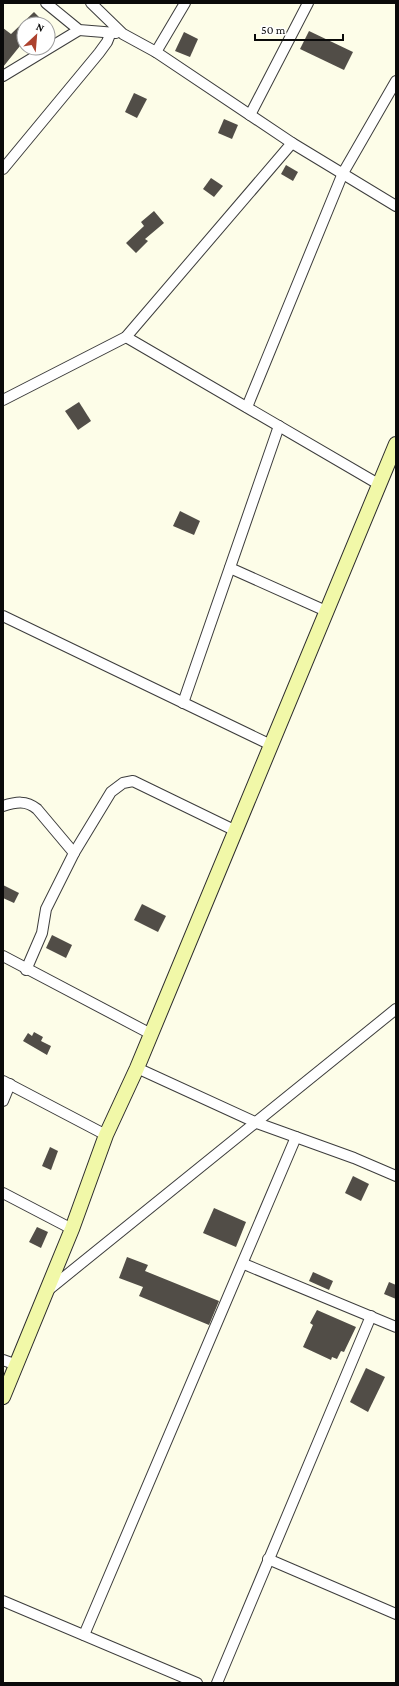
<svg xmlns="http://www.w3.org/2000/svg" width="399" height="1686" font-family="'Crimson Pro',serif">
	<rect width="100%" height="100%" fill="#fdfde8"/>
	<g fill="#514d47">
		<path d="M 34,12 L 46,24 L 24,24 L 24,41 L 3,67 L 3,28 L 11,34 Z"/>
		<path d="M 309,31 L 353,52 L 344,70 L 300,49 Z"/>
		<path d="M 184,32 L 198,39 L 190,57 L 175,51 Z"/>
		<path d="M 134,93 L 147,99 L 137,118 L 125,112 Z"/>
		<path d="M 224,119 L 238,125 L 232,139 L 218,133 Z"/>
		<path d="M 286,165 L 298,172 L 293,181 L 281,174 Z"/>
		<path d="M 211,178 L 223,186 L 214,197 L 203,189 Z"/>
		<path d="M 154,211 L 164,223 L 145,239 L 148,241 L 136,253 L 126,243 L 144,226 L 141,222 Z"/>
		<path d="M 79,402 L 91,421 L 78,430 L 65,411 Z"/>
		<path d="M 180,511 L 200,521 L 194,535 L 173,526 Z"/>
		<path d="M 3,885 L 19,893 L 14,903 L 3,898 Z"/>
		<path d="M 142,904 L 166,916 L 158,932 L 134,920 Z"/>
		<path d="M 52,935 L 72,945 L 66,958 L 46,948 Z"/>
		<path d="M 34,1032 L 43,1037 L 41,1041 L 51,1046 L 47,1055 L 23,1041 L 28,1033 L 32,1036 Z"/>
		<path d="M 50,1147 L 58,1151 L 51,1170 L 42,1166 Z"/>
		<path d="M 353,1176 L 369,1184 L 361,1201 L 345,1193 Z"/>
		<path d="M 214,1208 L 246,1222 L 236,1247 L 203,1233 Z"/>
		<path d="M 37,1227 L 48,1232 L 41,1248 L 29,1242 Z"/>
		<path d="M 127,1257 L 148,1265 L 145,1271 L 219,1301 L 209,1325 L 139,1296 L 143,1287 L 119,1278 Z"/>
		<path d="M 313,1272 L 333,1281 L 329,1290 L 309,1281 Z"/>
		<path d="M 389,1282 L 396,1285 L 396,1299 L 384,1294 Z"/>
		<path d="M 317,1310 L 356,1327 L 344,1352 L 341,1351 L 337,1359 L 332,1357 L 331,1360 L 303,1347 L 313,1325 L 310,1323 Z"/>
		<path d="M 366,1368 L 385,1377 L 368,1412 L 350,1402 Z"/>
	</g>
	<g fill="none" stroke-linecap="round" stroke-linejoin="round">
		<defs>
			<g id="street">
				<path d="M 46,3 L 79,30 L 116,33"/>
				<path d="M 91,3 L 123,34 L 156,52 L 292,143 L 396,206"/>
				<path d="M 156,52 L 185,3"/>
				<path d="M 3,76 L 79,30"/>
				<path d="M 250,115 L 308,3"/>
				<path d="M 3,169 L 99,53 L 107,42 L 111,32"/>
				<path d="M 126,337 L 380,485"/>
				<path d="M 3,400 L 126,337 L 292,143"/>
				<path d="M 247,407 L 343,173 L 396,81"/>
				<path d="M 230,568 L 326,611"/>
				<path d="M 3,616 L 271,745"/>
				<path d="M 183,703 L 279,426"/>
				<path d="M 3,806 C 16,802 26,800 37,809 L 74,853"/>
				<path d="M 3,956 L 151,1034"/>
				<path d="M 26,970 L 42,933 L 46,909 L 74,853 L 111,792 L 123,783 L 133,781 L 236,831"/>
				<path d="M 137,1068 L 257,1123 L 354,1158 L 396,1176"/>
				<path d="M 3,1081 L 106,1135"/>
				<path d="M 3,1101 L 10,1084"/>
				<path d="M 3,1193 L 72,1229"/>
				<path d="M 244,1264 L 396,1327"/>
				<path d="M 47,1291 L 396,1009"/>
				<path d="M 3,1360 L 17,1365"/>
				<path d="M 268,1559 L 396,1614"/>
				<path d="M 3,1601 L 197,1683"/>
				<path d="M 84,1635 L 296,1137"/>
				<path d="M 217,1683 L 371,1316"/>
			</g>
			<path id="secondary" d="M 3,1397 L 72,1229 L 106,1135 L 137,1068 L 396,444"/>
		</defs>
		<use href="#street" stroke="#3d3d3d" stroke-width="12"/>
		<use href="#secondary" stroke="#2c2c2c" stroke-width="16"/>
		<use href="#street" stroke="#fff" stroke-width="10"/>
		<use href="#secondary" stroke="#f1f8a8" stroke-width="14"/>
	</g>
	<rect width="399" height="1686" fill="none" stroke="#0a0a0a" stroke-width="8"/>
	<g transform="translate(36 36) rotate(26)"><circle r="19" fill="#ffffff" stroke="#9d9d9d"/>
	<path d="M0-3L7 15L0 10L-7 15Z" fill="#ad422e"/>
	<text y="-6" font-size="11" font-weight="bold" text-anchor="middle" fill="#0a0a0a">N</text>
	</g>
	<path d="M255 34v6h88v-6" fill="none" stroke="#0a0a0a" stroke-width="2"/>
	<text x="261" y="34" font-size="12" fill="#0a0a0a" stroke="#ffffff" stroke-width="3" paint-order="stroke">50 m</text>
</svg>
